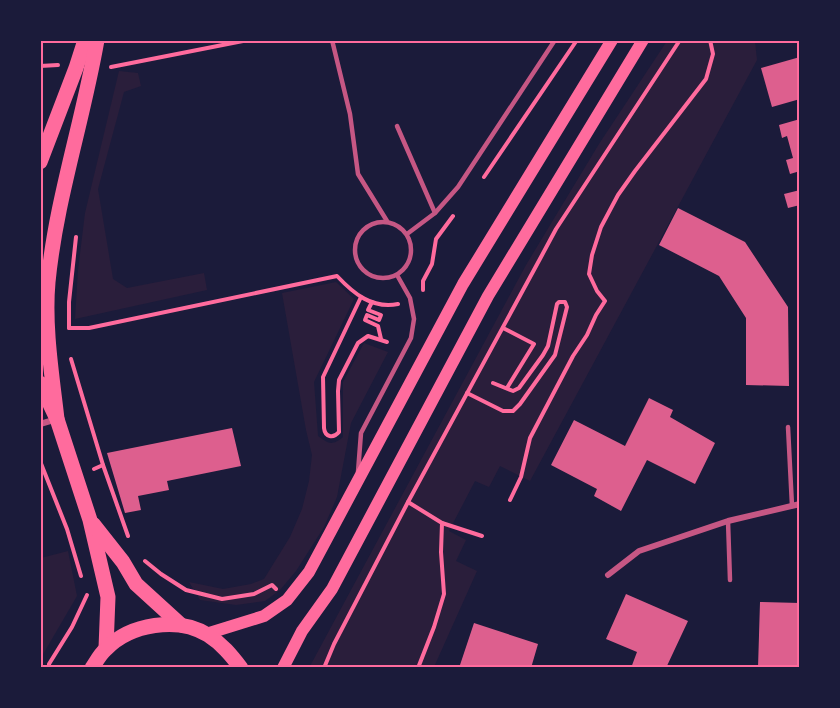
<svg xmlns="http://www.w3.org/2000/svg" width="840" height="708" font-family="Poppins,sans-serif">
	<rect width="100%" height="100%" fill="#1b1b3a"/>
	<g fill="#2a1e3b">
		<path d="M 667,41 L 755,41 L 757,60 L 530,481 L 500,466 L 489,487 L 475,481 L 449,531 L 466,540 L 456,561 L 477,571 L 434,667 L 309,668 L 526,265 L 599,144 Z"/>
		<path d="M 119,71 L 138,73 L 141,86 L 124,92 L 98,189 L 113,279 L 127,288 L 204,273 L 207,290 L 75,319 L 78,270 L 85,213 Z"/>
		<path d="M 336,282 L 354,299 L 314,382 L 318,436 C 329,444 332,446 343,437 L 343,382 L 364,343 L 388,352 L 351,423 L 337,497 L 324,527 L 296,571 L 280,590 L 265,601 L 236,605 L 200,600 L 189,582 L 223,589 L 251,584 L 264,579 L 290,537 L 302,509 L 309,481 L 312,455 L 306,430 L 282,293 Z"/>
		<path d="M 68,551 L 77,596 L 42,656 L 41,662 L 41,558 Z"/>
	</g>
	<g fill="#dd5f8e">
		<path d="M 800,57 L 800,99 L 772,107 L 761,68 Z"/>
		<path d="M 800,119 L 800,171 L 790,174 L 786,160 L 793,158 L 787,136 L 782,138 L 779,125 Z"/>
		<path d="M 800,190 L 800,205 L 788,208 L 784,194 Z"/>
		<path d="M 678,208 L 745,242 L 788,307 L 789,386 L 746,385 L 746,318 L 719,276 L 659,245 Z"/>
		<path d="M 649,398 L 673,410 L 670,417 L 715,443 L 695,484 L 647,460 L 621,511 L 594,496 L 597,489 L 551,465 L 574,420 L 625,446 Z"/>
		<path d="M 232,428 L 241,466 L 167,481 L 169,490 L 138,496 L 141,510 L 125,513 L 107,453 Z"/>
		<path d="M 626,594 L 688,621 L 666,668 L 631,668 L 637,652 L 606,639 Z"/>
		<path d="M 760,602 L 800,603 L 800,668 L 758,668 Z"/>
		<path d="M 474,623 L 538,644 L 531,668 L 459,668 Z"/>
	</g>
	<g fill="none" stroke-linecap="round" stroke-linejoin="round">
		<g stroke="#ff6b9d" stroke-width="4">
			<path d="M 40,66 L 58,65"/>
			<path d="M 111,67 L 248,40"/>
			<path d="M 484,177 L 577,40"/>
			<path d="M 423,290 L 423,281 L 432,264 L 436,239 L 453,216"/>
			<path d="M 361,297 L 323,377 L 324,428 C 325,437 333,439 339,432 L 338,391 L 339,380 L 358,343 L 368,336 L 387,342"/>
			<path d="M 372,302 L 368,310 L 381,315 L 379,320 L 367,315 L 365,320 L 378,326 L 381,339"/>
			<path d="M 69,328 L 89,328 L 337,276 C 354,294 372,309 398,304"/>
			<path d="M 69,328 L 69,302 L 76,237"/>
			<path d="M 503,328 L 534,344 L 507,388"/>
			<path d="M 71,359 L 103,465"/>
			<path d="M 467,393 L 503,411 L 513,411 L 520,404 L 555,355 L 567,307 L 565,302 L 559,302 L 557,304 L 548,346 L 543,355 L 519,388 L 513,391 L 493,383"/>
			<path d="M 40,461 L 67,529 L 81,576"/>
			<path d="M 94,469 L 103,465 L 128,536"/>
			<path d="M 510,500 L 521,477 L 530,438 L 573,356 L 587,335 L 596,315 L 605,301 L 597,291 L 589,274 L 592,255 L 601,227 L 618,195 L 635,171 L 706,79 L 713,54 L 710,40"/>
			<path d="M 408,502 L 442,523 L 482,536"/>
			<path d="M 145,561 L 161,574 L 186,590 L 222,599 L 254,594 L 272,585 L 276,589"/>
			<path d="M 49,668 L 49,664 L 72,627 L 87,595"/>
			<path d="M 324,668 L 334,644 L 408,502 L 541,257 L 556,229 L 680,40"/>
			<path d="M 418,668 L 434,627 L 444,594 L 441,552 L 442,523"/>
		</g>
		<g stroke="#c65784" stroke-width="4.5">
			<path d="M 332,40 L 350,114 L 358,174 L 387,221"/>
			<path d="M 397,126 L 435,213"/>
			<circle cx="383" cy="250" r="28"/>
			<path d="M 407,234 L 435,213 L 458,187 L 555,40"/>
			<path d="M 788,427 L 792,506"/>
			<path d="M 358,472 L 361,433 L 411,338 L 414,319 L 410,298 L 397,275"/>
			<path d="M 728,521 L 730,580"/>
		</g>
		<g stroke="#c65784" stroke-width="6">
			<path d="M 40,260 L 44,272"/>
			<path d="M 40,424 L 57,419"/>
			<path d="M 608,575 L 639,551 L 728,521 L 800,504"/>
		</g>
		<g stroke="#ff6b9d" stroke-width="12">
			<path d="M 206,634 L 264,616 L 287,600 L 309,572 L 463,284 L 612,40"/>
			<path d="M 283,668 L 302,631 L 332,589 L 488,296 L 643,40"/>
		</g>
		<g stroke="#ff6b9d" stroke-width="15">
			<path d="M 40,162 L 76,68 L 85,40"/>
			<path d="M 40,383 L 57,419 L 90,520 L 108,597 L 106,648"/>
			<path d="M 57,419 C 52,375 44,326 48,282 C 56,200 83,121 97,40"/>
			<path d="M 93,524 L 123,562 L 136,584 L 181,625"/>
			<path d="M 92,668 C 96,662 100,654 106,649 C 130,624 178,616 208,635 C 222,644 231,655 241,668"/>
		</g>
	</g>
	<rect width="840" height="708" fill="none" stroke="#1b1b3a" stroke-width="84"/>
	<rect x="42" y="42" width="756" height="624" fill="none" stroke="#ff6b9d" stroke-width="2"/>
</svg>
